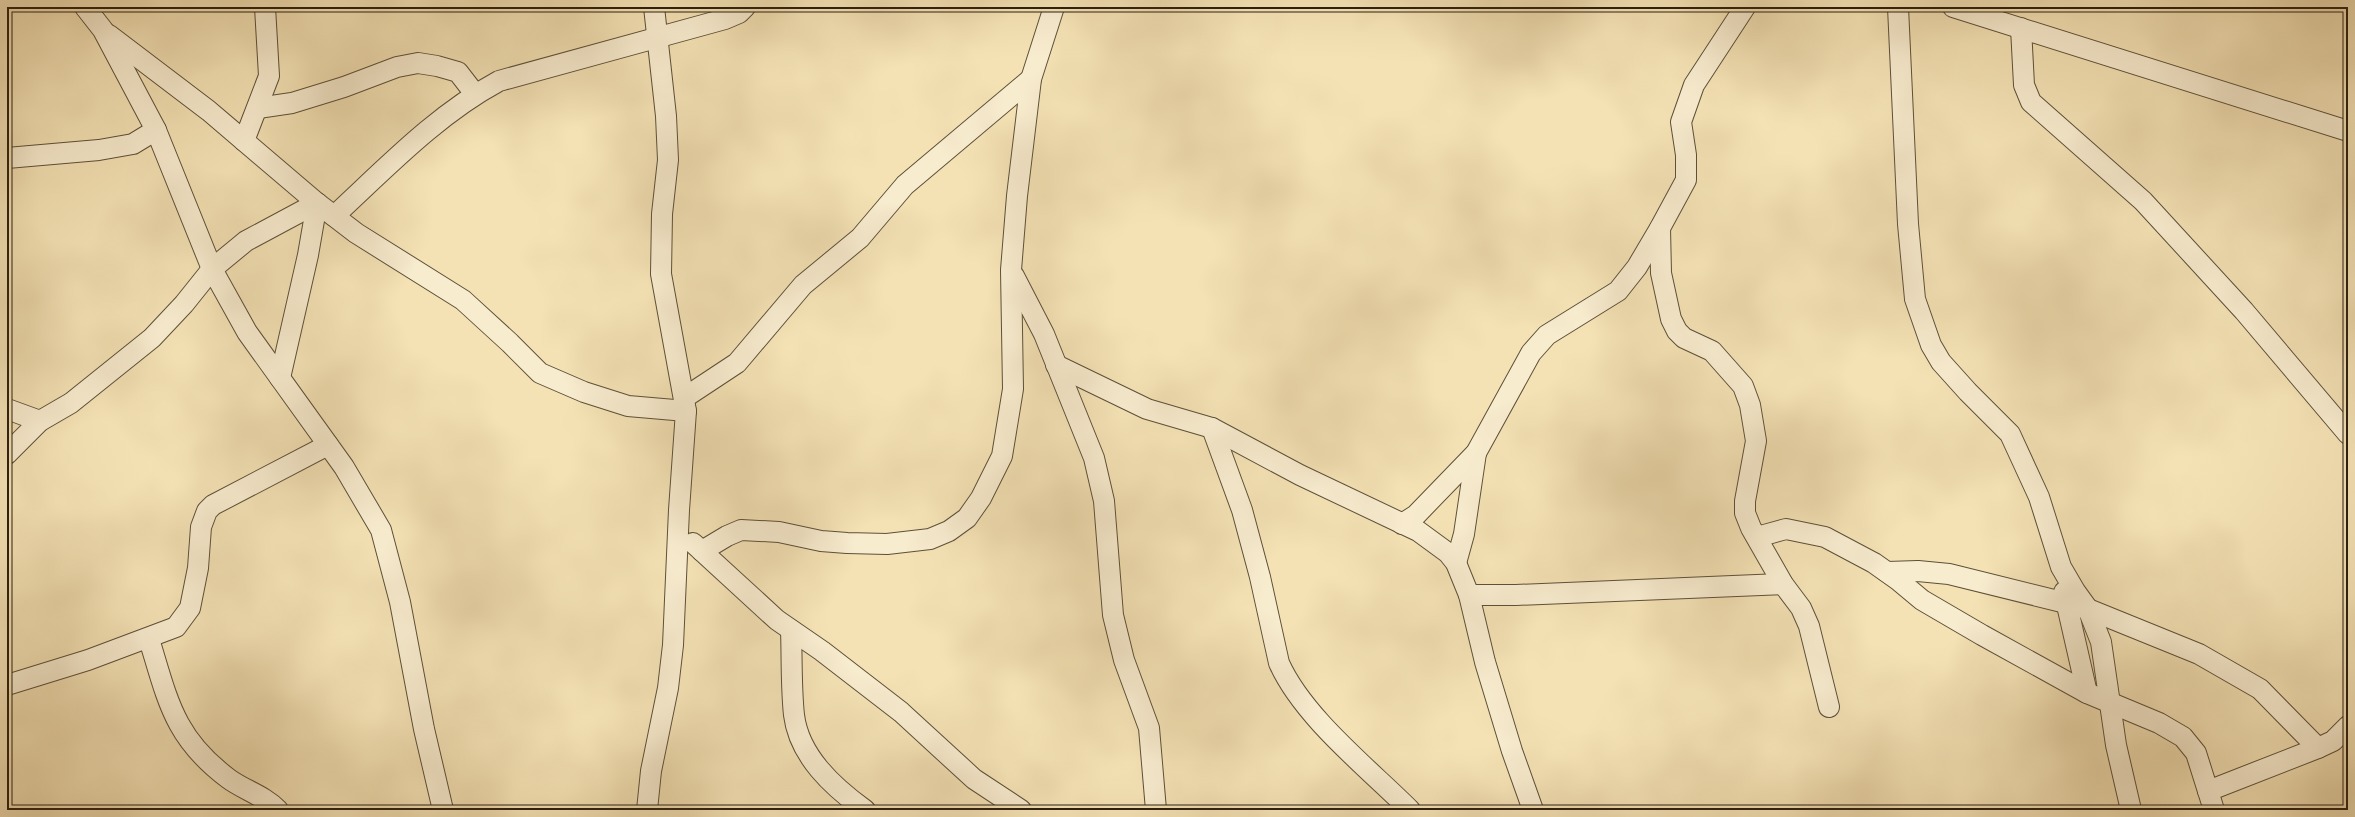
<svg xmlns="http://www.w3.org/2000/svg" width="2355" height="817" font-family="'Old Standard TT',serif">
	<rect width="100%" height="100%" fill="#f4e2b5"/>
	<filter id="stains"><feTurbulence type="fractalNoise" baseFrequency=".005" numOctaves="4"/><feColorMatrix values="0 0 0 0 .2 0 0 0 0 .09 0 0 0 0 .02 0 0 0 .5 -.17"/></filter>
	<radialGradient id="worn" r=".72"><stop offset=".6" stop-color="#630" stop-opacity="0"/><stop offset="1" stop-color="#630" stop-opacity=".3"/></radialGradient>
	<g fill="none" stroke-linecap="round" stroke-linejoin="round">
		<defs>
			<g id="minor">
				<path d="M 85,7 L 103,30 L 156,130 L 212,269 L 247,332 L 344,467 L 381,530 L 400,602 L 424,729 L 443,810"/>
				<path d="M 1898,7 L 1908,224 L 1915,299 L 1931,345 L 1941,362 L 1968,392 L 2010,434 L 2039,497 L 2061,567 L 2075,591 L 2088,609 L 2101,642 L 2116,745 L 2131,810"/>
				<path d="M 1953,7 L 2348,131"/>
				<path d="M 2021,28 L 2024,85 L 2031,102 L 2143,201 L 2244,311 L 2348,434"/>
				<path d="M 109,35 L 209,111 L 317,203 L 356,233 L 463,300 L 510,343 L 540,373 L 584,392 L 628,406 L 686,411"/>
				<path d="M 258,108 L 292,103 L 344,87 L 397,67 L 418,63 L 437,66 L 458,72 L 475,94"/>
				<path d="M 244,141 L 269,76 L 265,7"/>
				<path d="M 7,158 L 99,150 L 133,144 L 156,130"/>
				<path d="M 334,216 C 386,168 436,115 499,81 L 725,19 L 739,13 L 745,7"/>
				<path d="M 1660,228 L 1661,273 L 1671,319 L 1677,331 L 1684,338 L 1712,351 L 1743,386 L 1750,405 L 1756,441 L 1745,501 L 1745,513 L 1751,528 L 1783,584 L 1801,608 L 1809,626 L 1829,707"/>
				<path d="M 1014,276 L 1044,334 L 1094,458 L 1104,501 L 1113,615 L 1124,660 L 1149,728 L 1156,810"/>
				<path d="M 1056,365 L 1147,409 L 1212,428 L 1300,475 L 1418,531 L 1448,553 L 1456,563 L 1469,595 L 1485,662 L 1512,751 L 1533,810"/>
				<path d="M 280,378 L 308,255 L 317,203"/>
				<path d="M 684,398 L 737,363 L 803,285 L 860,238 L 905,185 L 1031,79"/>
				<path d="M 7,409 L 40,421"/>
				<path d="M 1212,428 L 1242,510 L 1260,577 L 1279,663 C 1303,717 1368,768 1410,810"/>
				<path d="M 7,454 L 40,421 L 71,403 L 152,338 L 184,304 L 212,269 L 246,241 L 317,203"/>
				<path d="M 1402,524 L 1416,515 L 1476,453 L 1531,353 L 1547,335 L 1618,291 L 1637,267 L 1660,228 L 1686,180 L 1686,155 L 1681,122 L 1694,85 L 1745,7"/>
				<path d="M 1757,537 L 1786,529 L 1825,537 L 1874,563 L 1898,580 L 1922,600 L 1982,635 L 2087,693 L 2159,723 L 2183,737 L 2196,753 L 2214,810"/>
				<path d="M 693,543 L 777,620 L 822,651 L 901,712 L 974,779 L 1021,810"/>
				<path d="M 702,551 L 727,536 L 741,530 L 779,532 L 821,541 L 847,543 L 887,544 L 930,539 L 949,531 L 967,518 L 981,498 L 1002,456 L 1013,389 L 1011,270 L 1017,196 L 1031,79 L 1054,7"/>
				<path d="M 1456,563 L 1464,534 L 1476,453"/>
				<path d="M 1887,572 L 1918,571 L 1949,574 L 2066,603 L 2088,609 L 2199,654 L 2260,689 L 2318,748"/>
				<path d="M 2064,592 L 2087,693"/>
				<path d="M 1469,595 L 1516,595 L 1783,584"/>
				<path d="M 791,630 C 792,658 791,687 794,715 C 799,756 833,787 865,810"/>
				<path d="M 149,639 C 168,701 174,738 229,779 C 244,790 265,796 278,810"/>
				<path d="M 7,685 L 88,660 L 176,627 L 190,608 L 198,568 L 201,527 L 207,511 L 213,505 L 328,445"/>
				<path d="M 2208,791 L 2318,748 L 2333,741 L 2348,726"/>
				<path d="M 647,810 L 651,771 L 668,688 L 673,645 L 679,510 L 686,411 L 661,274 L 662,214 L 668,160 L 666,116 L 654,7"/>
			</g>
		</defs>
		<use href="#minor" stroke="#5d5039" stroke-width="22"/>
		<use href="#minor" stroke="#f8eccf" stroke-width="20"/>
	</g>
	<rect width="2355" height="817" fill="none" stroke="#f4e2b5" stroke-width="24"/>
	<rect x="8" y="8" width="2339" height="801" fill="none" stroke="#2b1f10" stroke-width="2"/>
	<rect x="12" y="12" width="2331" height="793" fill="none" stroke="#2b1f10"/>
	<rect width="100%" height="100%" filter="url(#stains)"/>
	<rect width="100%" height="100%" fill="url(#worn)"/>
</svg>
